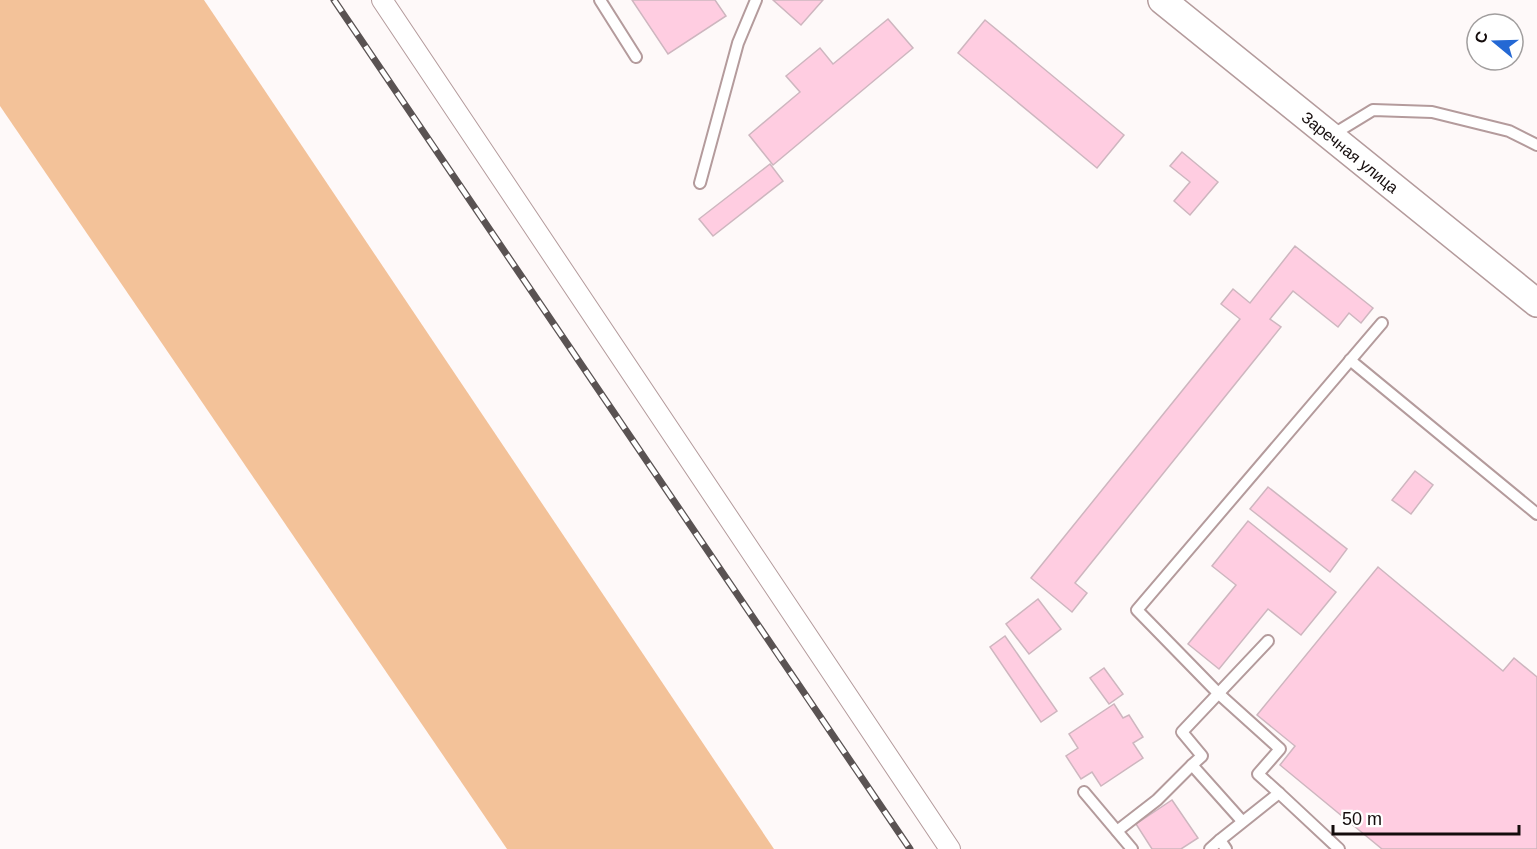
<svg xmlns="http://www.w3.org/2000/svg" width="1537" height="849" font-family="Helvetica,sans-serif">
	<rect width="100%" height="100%" fill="#fef9f9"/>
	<path fill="#f3c299" d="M 0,0 L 204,0 L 774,849 L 507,849 L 0,106 Z"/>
	<g fill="#ffcde1" stroke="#ceb6bf" stroke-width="1.5">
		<path d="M 632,0 L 715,0 L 726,16 L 668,54 Z"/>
		<path d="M 773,0 L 823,0 L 801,25 Z"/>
		<path d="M 888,19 L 913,48 L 773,165 L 749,135 L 800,92 L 786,76 L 820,48 L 833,64 Z"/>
		<path d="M 985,20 L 1124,135 L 1097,168 L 958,53 Z"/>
		<path d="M 1182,152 L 1218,182 L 1190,215 L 1174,201 L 1190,182 L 1170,166 Z"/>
		<path d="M 770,164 L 783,181 L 713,236 L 699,219 Z"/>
		<path d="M 1295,246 L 1373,308 L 1361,323 L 1349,313 L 1338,327 L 1293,291 L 1270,319 L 1281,327 L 1075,583 L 1087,593 L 1072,612 L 1031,578 L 1240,319 L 1221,304 L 1233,289 L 1250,303 Z"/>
		<path d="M 1415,471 L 1433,485 L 1411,514 L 1392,500 Z"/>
		<path d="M 1268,487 L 1347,549 L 1330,572 L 1250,509 Z"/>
		<path d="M 1248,521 L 1336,592 L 1301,635 L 1268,609 L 1219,669 L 1188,644 L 1236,585 L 1212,566 Z"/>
		<path d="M 1378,567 L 1503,671 L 1514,658 L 1537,677 L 1537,849 L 1382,849 L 1280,765 L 1295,746 L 1257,715 Z"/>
		<path d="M 1038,599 L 1061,629 L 1029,654 L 1006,624 Z"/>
		<path d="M 1005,636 L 1057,711 L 1041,722 L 990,647 Z"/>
		<path d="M 1104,668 L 1123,694 L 1109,704 L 1090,678 Z"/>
		<path d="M 1114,704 L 1123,718 L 1129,715 L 1143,737 L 1133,743 L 1143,758 L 1101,786 L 1092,772 L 1081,779 L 1066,756 L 1078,748 L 1069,734 Z"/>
		<path d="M 1172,800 L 1198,838 L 1181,849 L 1152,849 L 1136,824 Z"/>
	</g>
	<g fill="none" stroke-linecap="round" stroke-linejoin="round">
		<defs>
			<g id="lane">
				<path d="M 600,0 L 636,57"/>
				<path d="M 1332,135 L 1373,110 L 1432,112 L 1509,131 L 1537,145"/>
				<path d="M 700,183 L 738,43 L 756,0"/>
				<path d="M 1350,360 L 1537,514"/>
				<path d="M 1084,792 L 1132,849"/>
				<path d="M 1279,793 L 1258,774 L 1280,749 L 1219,694 L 1137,610 L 1382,323"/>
				<path d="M 1242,821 L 1192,765 L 1202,756 L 1182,732 L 1268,641"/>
				<path d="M 1117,831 L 1157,800 L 1192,765"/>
				<path d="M 1210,849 L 1220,840"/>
				<path d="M 1226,849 L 1220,840 L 1279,793 L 1339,849"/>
			</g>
			<path id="street" d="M 382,0 L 950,849"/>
			<g id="secondary">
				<path id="s1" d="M 1162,0 L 1537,303"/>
			</g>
		</defs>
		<use href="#lane" stroke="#b49b9c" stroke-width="14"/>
		<use href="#street" stroke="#b49b9c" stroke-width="22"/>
		<use href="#secondary" stroke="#b49b9c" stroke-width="30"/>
		<use href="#lane" stroke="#fff" stroke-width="10"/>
		<use href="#street" stroke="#fff" stroke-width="20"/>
		<use href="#secondary" stroke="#fff" stroke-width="27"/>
		<defs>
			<path id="rail" d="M 334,0 L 910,849"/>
		</defs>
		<use href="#rail" stroke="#5a5353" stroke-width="7"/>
		<use href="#rail" stroke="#fff" stroke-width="4.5" stroke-dasharray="14" stroke-linecap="butt"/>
	</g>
	<g text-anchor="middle" stroke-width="5" stroke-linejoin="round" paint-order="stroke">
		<g font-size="16" fill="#140c0c" stroke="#fff">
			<text dy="6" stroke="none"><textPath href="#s1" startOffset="242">Заречная улица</textPath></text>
		</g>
	</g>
	<g transform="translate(1495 42) rotate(289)"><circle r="28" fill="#ffffff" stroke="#a19e9e" stroke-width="1.5"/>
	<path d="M0-4.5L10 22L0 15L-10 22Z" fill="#2468d4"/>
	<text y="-9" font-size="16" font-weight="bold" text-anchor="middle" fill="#140c0c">С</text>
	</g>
	<path d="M1333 825v9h186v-9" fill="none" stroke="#140c0c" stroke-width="3"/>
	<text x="1342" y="825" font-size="18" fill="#140c0c" stroke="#ffffff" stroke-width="4.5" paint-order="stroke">50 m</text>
</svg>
